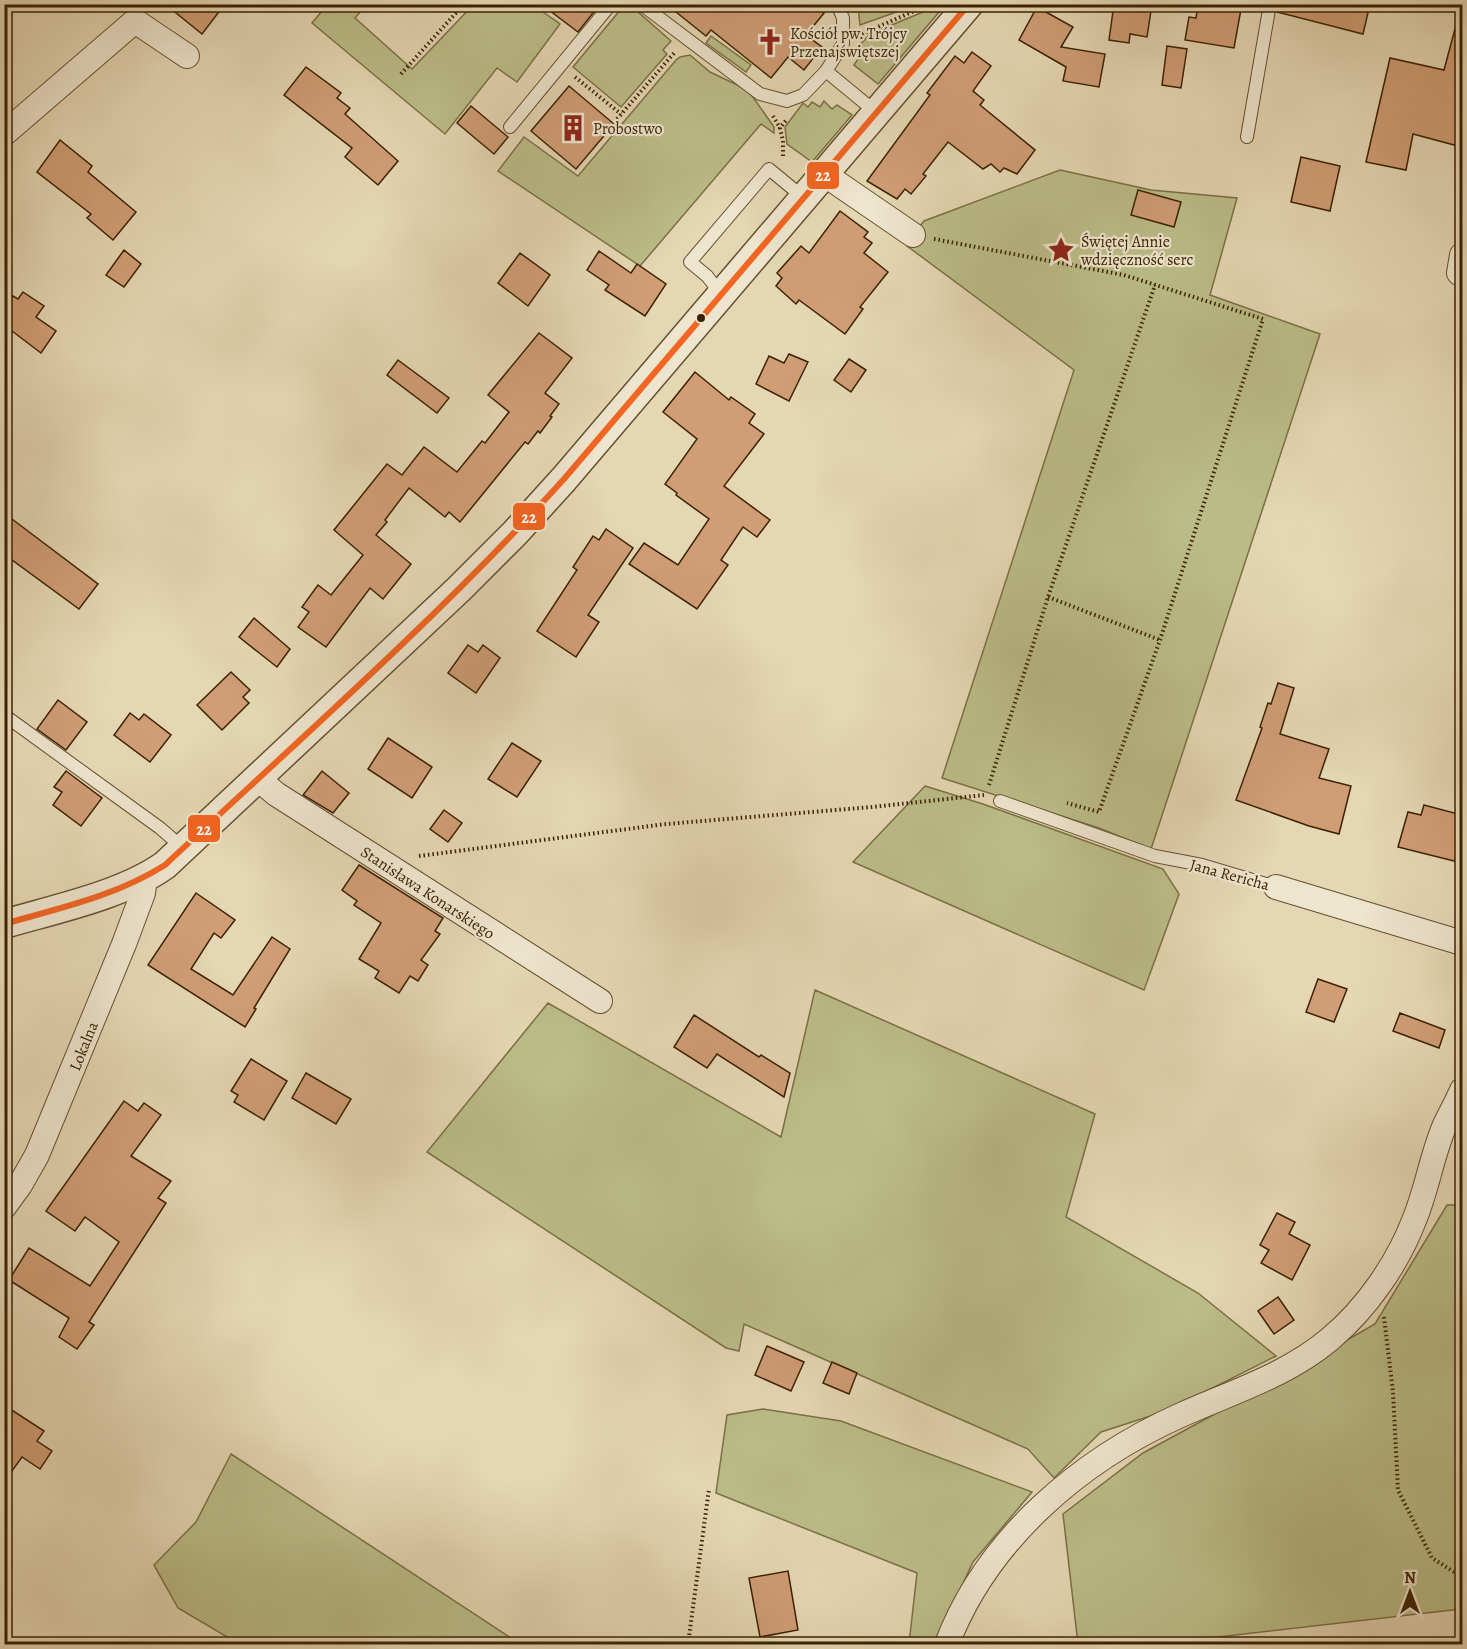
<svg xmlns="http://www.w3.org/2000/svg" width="1467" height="1649" font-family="Alegreya,serif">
	<rect width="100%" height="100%" fill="#e5d7b3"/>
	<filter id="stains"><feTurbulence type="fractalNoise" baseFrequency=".00333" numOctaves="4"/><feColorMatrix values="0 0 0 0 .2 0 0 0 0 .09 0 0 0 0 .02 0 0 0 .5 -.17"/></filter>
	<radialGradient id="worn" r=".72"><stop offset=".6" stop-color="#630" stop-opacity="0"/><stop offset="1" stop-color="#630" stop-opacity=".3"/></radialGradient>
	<g fill="#bbbd88" stroke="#7b7045" stroke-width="1.5">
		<path d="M 328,4 L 366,5 L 355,18 L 412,69 L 473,5 L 533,5 L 560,24 L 517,82 L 497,68 L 445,134 L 312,23 Z"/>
		<path d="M 942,4 L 945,5 L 878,84 L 854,65 L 862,53 L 857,48 L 870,34 Z"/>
		<path d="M 854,5 L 916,5 L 860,25 L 858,7 Z"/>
		<path d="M 630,8 L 638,12 L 671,41 L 663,50 L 667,54 L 621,107 L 573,67 L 621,9 Z"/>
		<path d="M 711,36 L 751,65 L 746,72 L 706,43 Z"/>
		<path d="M 690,55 L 710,72 L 748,90 L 774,127 L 774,133 L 761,124 L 640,266 L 498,171 L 524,137 L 578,176 L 676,60 L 680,57 Z"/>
		<path d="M 824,101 L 832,109 L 837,105 L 852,115 L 812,162 L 787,144 L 785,127 L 803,103 L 808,107 L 812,102 L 820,107 Z"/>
		<path d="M 1060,170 L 1151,190 L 1237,198 L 1210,295 L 1320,334 L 1151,849 L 1099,828 L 942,778 L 1074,370 L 907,246 L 913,235 L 924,221 Z"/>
		<path d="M 925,786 L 983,804 L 1163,869 L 1179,894 L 1144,990 L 853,862 Z"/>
		<path d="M 815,990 L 1095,1114 L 1066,1217 L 1198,1293 L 1276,1356 L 1169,1410 L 1101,1432 L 1054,1478 L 1028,1449 L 744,1324 L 739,1351 L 726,1348 L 427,1152 L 548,1003 L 781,1137 Z"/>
		<path d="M 1447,1205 L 1462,1205 L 1462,1617 L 1461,1609 L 1158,1644 L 1078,1644 L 1063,1514 L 1143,1453 L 1283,1377 L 1375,1324 Z"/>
		<path d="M 763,1409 L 841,1421 L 1032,1492 L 973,1562 L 935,1644 L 909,1644 L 917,1573 L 716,1493 L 727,1415 Z"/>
		<path d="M 231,1454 L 520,1644 L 239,1644 L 178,1608 L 154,1565 L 196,1522 Z"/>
	</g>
	<g fill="#d09d75" stroke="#3b2202" stroke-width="1.5">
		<path d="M 165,4 L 225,4 L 202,34 Z"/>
		<path d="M 541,4 L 600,4 L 578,32 Z"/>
		<path d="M 666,4 L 813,4 L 824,13 L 806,35 L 822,47 L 804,70 L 788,57 L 771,78 L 711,30 L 706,36 Z"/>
		<path d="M 1114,4 L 1152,4 L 1147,37 L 1130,34 L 1129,43 L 1109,40 Z"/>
		<path d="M 1198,4 L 1215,4 L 1241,9 L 1234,48 L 1185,40 L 1189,17 L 1196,18 Z"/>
		<path d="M 1278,4 L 1370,4 L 1363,34 L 1277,12 Z"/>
		<path d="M 1037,7 L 1073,27 L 1061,47 L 1105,54 L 1099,87 L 1063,81 L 1066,67 L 1019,40 Z"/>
		<path d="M 1456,25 L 1462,26 L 1462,129 L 1458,146 L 1413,134 L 1406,170 L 1366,162 L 1390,58 L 1444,70 Z"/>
		<path d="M 1167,46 L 1187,49 L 1181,88 L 1162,85 Z"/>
		<path d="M 972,52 L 991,66 L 973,91 L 984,100 L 980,105 L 1035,150 L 1017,174 L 1004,168 L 1000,172 L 991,164 L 983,169 L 948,142 L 923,174 L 926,176 L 911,194 L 905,189 L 897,199 L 867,181 L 930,95 L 927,93 L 955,56 L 964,63 Z"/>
		<path d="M 306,67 L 341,93 L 337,98 L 350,108 L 345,114 L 398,161 L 378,185 L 345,157 L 352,148 L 284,95 Z"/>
		<path d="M 569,86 L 614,124 L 576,169 L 531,131 Z"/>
		<path d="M 471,106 L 508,137 L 494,154 L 457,123 Z"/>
		<path d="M 60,140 L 92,166 L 88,172 L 136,212 L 113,240 L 87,218 L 91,214 L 37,172 Z"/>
		<path d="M 1301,157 L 1340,166 L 1330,211 L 1291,202 Z"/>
		<path d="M 1138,190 L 1181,202 L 1174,227 L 1131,215 Z"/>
		<path d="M 840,211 L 868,232 L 864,237 L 872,243 L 864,253 L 888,272 L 860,307 L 863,309 L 845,334 L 799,300 L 796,304 L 776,286 L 782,278 L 777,273 L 801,246 L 809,253 Z"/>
		<path d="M 124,250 L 141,264 L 124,287 L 106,275 Z"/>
		<path d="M 599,251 L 631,273 L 637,264 L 666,284 L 645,316 L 605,290 L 609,285 L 587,270 Z"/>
		<path d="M 520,253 L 550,275 L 528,306 L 498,283 Z"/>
		<path d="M 23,292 L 44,306 L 36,317 L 56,331 L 41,353 L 4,325 L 4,309 L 13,296 L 18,299 Z"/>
		<path d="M 539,333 L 572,358 L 545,393 L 559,404 L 550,416 L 552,417 L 540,433 L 538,431 L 528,444 L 525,442 L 460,522 L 449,512 L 445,517 L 409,488 L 385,520 L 387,522 L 376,535 L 411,564 L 383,599 L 370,588 L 326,647 L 298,627 L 309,612 L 302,607 L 318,585 L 331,595 L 363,555 L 334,530 L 387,464 L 402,475 L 424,447 L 457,472 L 482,441 L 485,443 L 509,412 L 488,395 Z"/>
		<path d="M 789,354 L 808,362 L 789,401 L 756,384 L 769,356 L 784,363 Z"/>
		<path d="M 849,359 L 866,370 L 851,392 L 834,380 Z"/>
		<path d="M 398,360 L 449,398 L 437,413 L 387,375 Z"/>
		<path d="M 695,372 L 729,400 L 731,397 L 755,414 L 749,423 L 764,434 L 724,486 L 770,520 L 757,537 L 743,527 L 721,560 L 728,565 L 697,609 L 629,564 L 644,543 L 678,565 L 709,519 L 676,495 L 677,493 L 665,484 L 697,439 L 663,412 Z"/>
		<path d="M 4,513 L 98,584 L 79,609 L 4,554 Z"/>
		<path d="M 606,529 L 633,548 L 588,615 L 599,622 L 576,657 L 537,631 L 577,570 L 573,567 L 593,536 L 599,540 Z"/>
		<path d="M 254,618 L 290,649 L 277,667 L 239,637 Z"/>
		<path d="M 468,645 L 478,652 L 483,645 L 500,658 L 476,693 L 448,673 Z"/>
		<path d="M 231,672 L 250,690 L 243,697 L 249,703 L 222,730 L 197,705 Z"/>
		<path d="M 1278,683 L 1294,688 L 1280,734 L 1329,749 L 1319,778 L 1351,786 L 1339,834 L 1309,826 L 1236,800 L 1262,728 L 1260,727 L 1268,703 L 1271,704 Z"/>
		<path d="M 58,700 L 87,722 L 66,750 L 37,729 Z"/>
		<path d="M 130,713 L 139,720 L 144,714 L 171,735 L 150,762 L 114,735 Z"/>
		<path d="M 388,738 L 432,767 L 412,798 L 368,769 Z"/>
		<path d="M 512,743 L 541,761 L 517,797 L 488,779 Z"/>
		<path d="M 66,771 L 102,798 L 81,826 L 53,805 L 62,792 L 54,787 Z"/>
		<path d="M 322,771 L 349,793 L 333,813 L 303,795 Z"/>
		<path d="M 1424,805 L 1462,815 L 1462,863 L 1398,847 L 1408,812 L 1421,815 Z"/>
		<path d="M 444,810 L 462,823 L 448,842 L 430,829 Z"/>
		<path d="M 359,865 L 443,918 L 435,931 L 440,934 L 421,960 L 428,965 L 418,981 L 410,976 L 399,993 L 375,978 L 379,971 L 359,959 L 381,923 L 354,905 L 357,901 L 342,890 Z"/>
		<path d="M 196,893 L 235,920 L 221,938 L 214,933 L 191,969 L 233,995 L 272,937 L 290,949 L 254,1008 L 256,1009 L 245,1027 L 148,965 Z"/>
		<path d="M 1318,979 L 1347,989 L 1334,1022 L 1306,1012 Z"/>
		<path d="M 1400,1013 L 1445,1030 L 1439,1048 L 1393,1031 Z"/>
		<path d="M 694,1015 L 759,1057 L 761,1055 L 790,1073 L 784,1097 L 717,1054 L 707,1068 L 674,1047 Z"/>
		<path d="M 251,1059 L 287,1081 L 264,1120 L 234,1102 L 238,1095 L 231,1091 Z"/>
		<path d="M 306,1073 L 351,1099 L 336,1124 L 292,1098 Z"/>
		<path d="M 124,1101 L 138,1111 L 144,1103 L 161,1115 L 131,1156 L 171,1181 L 158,1198 L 166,1203 L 89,1322 L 94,1325 L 77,1349 L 59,1337 L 69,1318 L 9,1280 L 29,1248 L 90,1286 L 119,1242 L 85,1217 L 75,1231 L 46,1211 Z"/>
		<path d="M 1277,1213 L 1295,1222 L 1289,1234 L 1310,1245 L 1292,1280 L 1261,1263 L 1269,1250 L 1260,1245 Z"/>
		<path d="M 1278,1297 L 1294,1320 L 1274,1334 L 1258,1311 Z"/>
		<path d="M 767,1346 L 804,1362 L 791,1391 L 755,1375 Z"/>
		<path d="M 832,1362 L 857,1373 L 849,1394 L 823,1383 Z"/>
		<path d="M 4,1405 L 44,1431 L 37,1441 L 52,1451 L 40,1469 L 22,1457 L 4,1482 Z"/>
		<path d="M 788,1571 L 798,1630 L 760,1637 L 749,1578 Z"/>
	</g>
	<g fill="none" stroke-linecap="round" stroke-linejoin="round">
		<defs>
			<g id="service">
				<path d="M 641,4 L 760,94 L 787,101 L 803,95 L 826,71 L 843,44 L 843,18 L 837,4"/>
				<path d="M 826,71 L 877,113"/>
				<path d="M 510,127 L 611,4"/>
				<path d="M 1247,137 L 1270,4"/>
				<path d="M 721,294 L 707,276 L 690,262 L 769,169 L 804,198"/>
				<path d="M 4,715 L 160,828 L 183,848"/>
				<path d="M 1000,801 L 1155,856 L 1202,865 L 1276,887"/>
			</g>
			<g id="minor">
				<path d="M 4,134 L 135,21 L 187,56"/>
				<path d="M 824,174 L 913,235"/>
				<path d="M 1459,273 L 1462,255"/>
				<path d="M 258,779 L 276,794 L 600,1001"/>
				<path d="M 1276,887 L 1462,943"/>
				<path d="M 4,1207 L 20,1185 L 37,1155 L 124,944 L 143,893 L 145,878"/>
				<path d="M 947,1644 C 987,1539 1080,1460 1181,1415 C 1232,1392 1286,1376 1330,1339 C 1367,1308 1398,1263 1415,1218 C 1427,1188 1432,1156 1444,1127 C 1450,1114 1457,1102 1462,1090"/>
			</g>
			<path id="tertiary" d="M 4,924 C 55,909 123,895 165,865 L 459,589 L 515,533 L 564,479 L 969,4"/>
		</defs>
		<use href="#service" stroke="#664f2e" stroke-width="14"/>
		<use href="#minor" stroke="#664f2e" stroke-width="26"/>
		<use href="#tertiary" stroke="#664f2e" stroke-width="31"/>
		<g stroke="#3b2202" stroke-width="4" stroke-dasharray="1.5 3" stroke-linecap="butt">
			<path d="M 862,34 L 930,4"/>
			<path d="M 401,74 L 464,4"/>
			<path d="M 575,77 L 621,114"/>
			<path d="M 773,116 L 780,128"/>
			<path d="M 617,119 L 675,52"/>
			<path d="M 783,156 L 783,141 L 780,128 L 787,119"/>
			<path d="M 934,239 L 1124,275 L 1263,319 L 1160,640 L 1099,812 L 1067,803"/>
			<path d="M 1048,597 L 1160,640"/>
			<path d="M 989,785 L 1048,597 L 1155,285"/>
			<path d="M 419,856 L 666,824 L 872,807 L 984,795"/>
			<path d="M 1384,1317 L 1393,1392 L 1398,1490 L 1432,1558 L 1462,1577 L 1462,1581"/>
			<path d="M 688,1644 L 709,1489"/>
		</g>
		<use href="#service" stroke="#eee5ce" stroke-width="12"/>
		<use href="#minor" stroke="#eee5ce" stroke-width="24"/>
		<use href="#tertiary" stroke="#eee5ce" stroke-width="28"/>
		<defs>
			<path id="bus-1" d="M 4,924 C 60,908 116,896 165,865 C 300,739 440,616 564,479 L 969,4"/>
		</defs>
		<use href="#bus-1" stroke="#eee5ce" stroke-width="10"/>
		<use href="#bus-1" stroke="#f26522" stroke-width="6"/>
	</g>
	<defs>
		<symbol id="church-bare" viewBox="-9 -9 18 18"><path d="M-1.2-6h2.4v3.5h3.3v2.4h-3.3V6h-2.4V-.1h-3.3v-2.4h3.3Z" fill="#8f2418" stroke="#eee5ce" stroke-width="2.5" paint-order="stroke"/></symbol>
		<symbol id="building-bare" viewBox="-9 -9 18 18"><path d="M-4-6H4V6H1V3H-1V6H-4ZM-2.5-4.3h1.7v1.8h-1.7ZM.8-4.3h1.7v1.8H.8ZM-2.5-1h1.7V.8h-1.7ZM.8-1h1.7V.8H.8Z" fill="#8f2418" stroke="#eee5ce" stroke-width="2.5" paint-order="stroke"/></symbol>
		<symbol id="sight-bare" viewBox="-9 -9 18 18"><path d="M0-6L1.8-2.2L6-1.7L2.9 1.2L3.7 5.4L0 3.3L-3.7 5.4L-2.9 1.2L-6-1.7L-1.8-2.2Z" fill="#8f2418" stroke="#eee5ce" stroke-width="2.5" paint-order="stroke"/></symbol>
	</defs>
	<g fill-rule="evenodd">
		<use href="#church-bare" x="751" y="23" width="38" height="38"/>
		<use href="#building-bare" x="554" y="109" width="38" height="38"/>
		<use href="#sight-bare" x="1042" y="231" width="38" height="38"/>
	</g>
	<circle fill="#3b2202" stroke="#eee5ce" stroke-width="2" cx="701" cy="318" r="5"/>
	<g text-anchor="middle" stroke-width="4.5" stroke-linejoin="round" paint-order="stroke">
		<g font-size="16" fill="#3b2202" stroke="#eee5ce" text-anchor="start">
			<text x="790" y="39">Kościół pw. Trójcy<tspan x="790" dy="18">Przenajświętszej</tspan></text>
			<text x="593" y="134">Probostwo</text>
			<text x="1081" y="247">Świętej Annie<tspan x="1081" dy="18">wdzięczność serc</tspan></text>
		</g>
		<g font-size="16" fill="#3b2202" stroke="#eee5ce">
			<text transform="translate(1230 874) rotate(15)" y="6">Jana Rericha</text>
			<text transform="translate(428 892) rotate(33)" y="6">Stanisława Konarskiego</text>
			<text transform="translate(83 1046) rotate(-68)" y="6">Lokalna</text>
		</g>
	</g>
	<g stroke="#eee5ce" stroke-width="2">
		<rect x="806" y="161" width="34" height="29" rx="6" fill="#f26522"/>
		<rect x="512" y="502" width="34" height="29" rx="6" fill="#f26522"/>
		<rect x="187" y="814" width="34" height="29" rx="6" fill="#f26522"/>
	</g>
	<g font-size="16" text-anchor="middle" font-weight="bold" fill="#fff">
		<text x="823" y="181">22</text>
		<text x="529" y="523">22</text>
		<text x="204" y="835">22</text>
	</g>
	<rect width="1467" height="1649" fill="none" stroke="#e5d7b3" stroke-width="24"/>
	<rect x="6" y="6" width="1455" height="1637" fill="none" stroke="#3b2202" stroke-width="3"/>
	<rect x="12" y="12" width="1443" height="1625" fill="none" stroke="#3b2202" stroke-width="1.5"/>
	<g transform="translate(1410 1592)" stroke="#eee5ce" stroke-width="4.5" paint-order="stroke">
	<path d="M0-4.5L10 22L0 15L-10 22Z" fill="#3b2202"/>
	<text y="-9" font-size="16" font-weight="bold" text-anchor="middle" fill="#3b2202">N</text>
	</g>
	<rect width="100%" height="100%" filter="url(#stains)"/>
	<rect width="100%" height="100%" fill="url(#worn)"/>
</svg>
